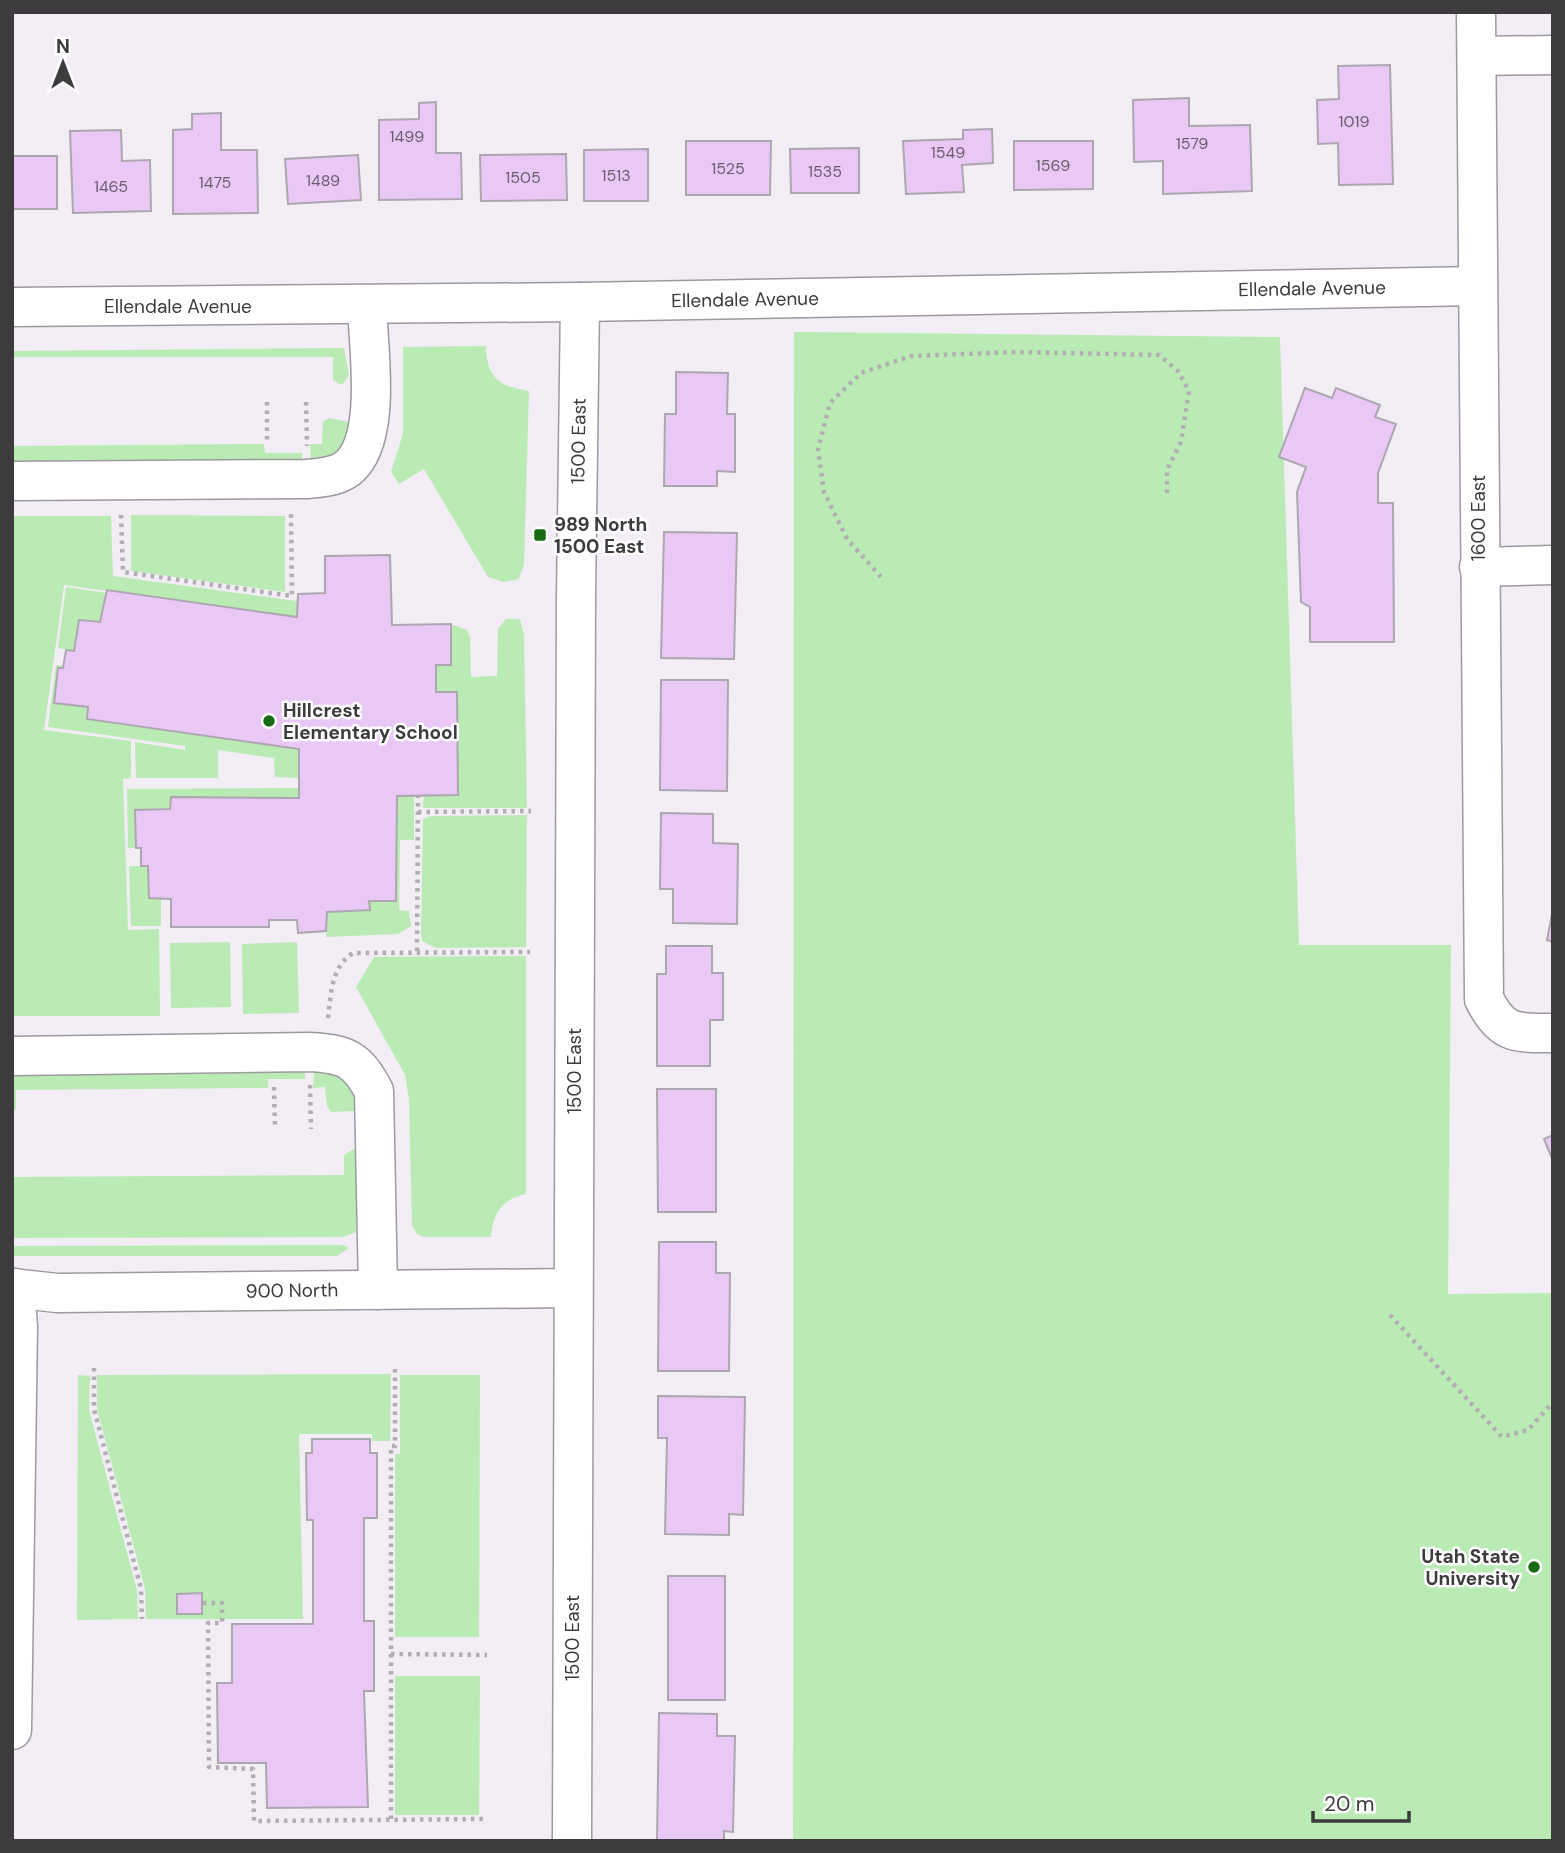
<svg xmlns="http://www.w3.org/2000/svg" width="1565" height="1853" font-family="'DM Sans',sans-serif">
	<rect width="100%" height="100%" fill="#f3edf5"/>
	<g fill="#baebb5">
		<path d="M 794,332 L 1280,337 L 1299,945 L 1451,945 L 1448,1294 L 1553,1293 L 1553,1841 L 793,1841 Z"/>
		<path d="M 486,346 C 487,378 498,386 529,391 L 524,564 L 519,579 L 504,582 L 488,577 L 424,469 L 399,484 L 391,472 L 403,434 L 403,347 Z"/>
		<path d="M 344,348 L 349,375 L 342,385 L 333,380 L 333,357 L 12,357 L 12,351 Z"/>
		<path d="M 329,418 L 348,422 C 351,448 332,457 311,460 L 310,444 L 322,444 L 323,422 Z"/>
		<path d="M 264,444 L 265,453 L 302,453 L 302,460 L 12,461 L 12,446 Z"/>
		<path d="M 131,515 L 285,516 L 285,592 L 131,571 Z"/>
		<path d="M 12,516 L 111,516 L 113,576 L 297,601 L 297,617 L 64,585 L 44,730 L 131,741 L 131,778 L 123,779 L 128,930 L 159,929 L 160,1016 L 12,1016 Z"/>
		<path d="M 66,587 L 106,593 L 100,622 L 79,620 L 74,651 L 58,648 Z"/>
		<path d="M 506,619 L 520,619 L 524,635 L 527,808 L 423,808 L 424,796 L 458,794 L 457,692 L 436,692 L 436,665 L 451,664 L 451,624 L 467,630 L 470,637 L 471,677 L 497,676 L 498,629 Z"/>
		<path d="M 56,665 L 64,666 L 58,668 L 54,703 L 88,707 L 87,719 L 299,749 L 299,778 L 275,777 L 274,758 L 218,750 L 218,778 L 136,778 L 135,742 L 185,750 L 185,746 L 48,727 Z"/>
		<path d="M 299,788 L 299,798 L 135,810 L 136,848 L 128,848 L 127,789 Z"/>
		<path d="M 397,796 L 414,796 L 414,840 L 400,840 L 399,910 L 409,911 L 411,926 L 398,934 L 326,937 L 327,912 L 370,909 L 369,901 L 396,900 Z"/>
		<path d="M 527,815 L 526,947 L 436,948 L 422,941 L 421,932 L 423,819 L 431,816 Z"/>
		<path d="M 129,866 L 148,866 L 149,898 L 161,899 L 161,926 L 131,926 Z"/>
		<path d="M 230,942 L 231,1007 L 171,1008 L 170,943 Z"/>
		<path d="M 297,942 L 299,1013 L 243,1014 L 242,944 Z"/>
		<path d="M 526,956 L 526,1194 C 502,1199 493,1213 491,1237 L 424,1237 L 417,1234 L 412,1226 L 409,1099 L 405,1075 L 356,987 L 374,957 Z"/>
		<path d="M 305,1071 L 305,1079 L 268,1079 L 268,1088 L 16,1090 L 16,1109 L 12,1114 L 12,1073 Z"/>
		<path d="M 314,1071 L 340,1074 L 352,1088 L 357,1102 L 354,1111 L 331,1112 L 327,1106 L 325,1087 L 313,1088 Z"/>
		<path d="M 354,1149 L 356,1152 L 356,1232 L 343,1237 L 12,1238 L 12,1177 L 344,1175 L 344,1155 Z"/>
		<path d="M 342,1245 L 349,1248 L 337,1256 L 12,1256 L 12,1246 Z"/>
		<path d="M 391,1374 L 390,1441 L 372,1441 L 372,1434 L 299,1434 L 303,1619 L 146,1619 L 145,1589 L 97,1409 L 97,1375 Z"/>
		<path d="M 78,1375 L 90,1376 L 89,1410 L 137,1590 L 138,1619 L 77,1620 Z"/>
		<path d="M 400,1375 L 480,1375 L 479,1637 L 395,1637 L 395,1454 L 400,1454 Z"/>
		<path d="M 395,1676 L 480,1676 L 479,1815 L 395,1815 Z"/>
	</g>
	<g fill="#eac8f6" stroke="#aca7ae" stroke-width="2">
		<path d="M 1390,65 L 1393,184 L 1339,185 L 1338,143 L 1318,144 L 1317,100 L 1339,99 L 1338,66 Z"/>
		<path d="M 1189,98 L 1189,126 L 1250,125 L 1252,191 L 1163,194 L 1163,161 L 1134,162 L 1133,100 Z"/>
		<path d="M 436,102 L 436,153 L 461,153 L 462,199 L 379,200 L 379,120 L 419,119 L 419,103 Z"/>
		<path d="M 221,113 L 221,150 L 257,150 L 258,213 L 173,214 L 173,130 L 192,129 L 192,114 Z"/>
		<path d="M 992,129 L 993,163 L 962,165 L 964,192 L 906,194 L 903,141 L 963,139 L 963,130 Z"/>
		<path d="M 121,130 L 122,161 L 150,160 L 151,211 L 73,213 L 70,131 Z"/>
		<path d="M 686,141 L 771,141 L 770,195 L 686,195 Z"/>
		<path d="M 1014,141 L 1093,141 L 1093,189 L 1014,190 Z"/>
		<path d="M 859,148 L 859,193 L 791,193 L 790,149 Z"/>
		<path d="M 648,149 L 648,201 L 584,201 L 584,150 Z"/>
		<path d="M 566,154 L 567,200 L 481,201 L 480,155 Z"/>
		<path d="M 358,155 L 361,200 L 288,204 L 285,159 Z"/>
		<rect x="12" y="156" width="45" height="53"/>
		<path d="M 676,372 L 728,373 L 727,414 L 735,414 L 735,472 L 717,471 L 717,486 L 664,486 L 665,414 L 676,414 Z"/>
		<path d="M 1305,388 L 1332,398 L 1336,388 L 1380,405 L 1375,417 L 1396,424 L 1378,473 L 1378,503 L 1393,503 L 1394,642 L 1310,642 L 1310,607 L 1301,602 L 1297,492 L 1306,467 L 1279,457 Z"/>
		<path d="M 664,532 L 737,533 L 734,659 L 661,658 Z"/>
		<path d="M 390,555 L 392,625 L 451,624 L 451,665 L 436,665 L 436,692 L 457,692 L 458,795 L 397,796 L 396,901 L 369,901 L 370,910 L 327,912 L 326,931 L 298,933 L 297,920 L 269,920 L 269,927 L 171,927 L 171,899 L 149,898 L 148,866 L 141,866 L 141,848 L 136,848 L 135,810 L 170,809 L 171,797 L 299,798 L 299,749 L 87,719 L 88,707 L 54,703 L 58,668 L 63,668 L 66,650 L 74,651 L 79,620 L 100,622 L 107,590 L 297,617 L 298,594 L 325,593 L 325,556 Z"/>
		<path d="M 661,680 L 728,680 L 727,791 L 660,790 Z"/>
		<path d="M 661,813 L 713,814 L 713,843 L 738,844 L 737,924 L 673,923 L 673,889 L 660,889 Z"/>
		<path d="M 1553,909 L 1553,942 L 1547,940 Z"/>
		<path d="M 666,946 L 712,946 L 712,973 L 723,973 L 723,1020 L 710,1020 L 710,1066 L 657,1066 L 657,974 L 666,974 Z"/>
		<path d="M 657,1089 L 716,1089 L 716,1212 L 658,1212 Z"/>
		<path d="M 1553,1135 L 1553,1161 L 1544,1139 Z"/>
		<path d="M 659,1242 L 716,1242 L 716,1273 L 730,1273 L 729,1371 L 658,1371 Z"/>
		<path d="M 658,1396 L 745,1397 L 743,1515 L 729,1514 L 729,1535 L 665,1534 L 667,1438 L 658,1438 Z"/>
		<path d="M 312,1439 L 370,1439 L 370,1453 L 377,1453 L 377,1518 L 364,1518 L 364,1621 L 374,1621 L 374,1691 L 364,1691 L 368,1807 L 267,1808 L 266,1763 L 218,1763 L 217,1683 L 232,1683 L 232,1624 L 313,1624 L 313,1520 L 307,1520 L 306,1453 L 312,1453 Z"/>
		<rect x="668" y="1576" width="57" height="124"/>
		<path d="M 202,1593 L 202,1614 L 177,1614 L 177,1594 Z"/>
		<path d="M 659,1713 L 717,1714 L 717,1736 L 735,1736 L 733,1832 L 724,1831 L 724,1841 L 657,1841 Z"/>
	</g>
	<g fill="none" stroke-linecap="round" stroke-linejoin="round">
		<defs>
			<g id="minor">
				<path d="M 1476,12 L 1484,999 C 1502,1035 1516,1033 1553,1033"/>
				<path d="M 1477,56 L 1553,55"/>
				<path d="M 12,307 L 580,302 L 1478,286"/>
				<path d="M 12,481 L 306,479 C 320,478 336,477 348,468 C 383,439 368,347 367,305"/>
				<path d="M 1479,567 L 1553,565"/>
				<path d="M 12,1056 L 310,1052 C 346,1054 357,1059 374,1091 L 378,1290"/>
				<path d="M 12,1288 L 57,1293 L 573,1288"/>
				<path d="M 12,1730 L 18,1327 L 15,1288"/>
				<path d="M 572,1841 L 576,597 L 580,302"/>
			</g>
		</defs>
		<use href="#minor" stroke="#9e99a0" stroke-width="41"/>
		<g stroke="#b1adb3" stroke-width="4.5" stroke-dasharray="3.5 5" stroke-linecap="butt">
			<path d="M 267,402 L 267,444"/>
			<path d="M 306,402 L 307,446"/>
			<path d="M 121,515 L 123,572 L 292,596 L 291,514"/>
			<path d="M 881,577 L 847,539 L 824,492 L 818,449 L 830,403 L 861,373 L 911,356 L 1016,352 L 1159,355 L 1178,371 L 1189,391 L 1181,442 L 1167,470 L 1167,496"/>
			<path d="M 418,812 L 531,811"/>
			<path d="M 417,951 L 418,796"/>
			<path d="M 328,1018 C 331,994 331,967 353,953 L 530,952"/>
			<path d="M 310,1085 L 311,1129"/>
			<path d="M 274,1087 L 275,1129"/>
			<path d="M 1390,1315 L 1502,1437 L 1528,1430 L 1553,1402"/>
			<path d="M 94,1368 L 94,1409 L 141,1589 L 142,1619"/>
			<path d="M 203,1603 L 222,1603 L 222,1623 L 208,1623 L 209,1767 L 253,1769 L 254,1821 L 484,1819"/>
			<path d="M 391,1654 L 487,1655"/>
			<path d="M 391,1819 L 391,1446 L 395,1446 L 395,1368"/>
		</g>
		<use href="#minor" stroke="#fff" stroke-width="38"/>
	</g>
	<g fill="#176c12" stroke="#fff" stroke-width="2.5">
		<rect x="533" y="528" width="14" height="14" rx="3.5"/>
		<circle cx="269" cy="721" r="7"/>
		<circle cx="1534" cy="1567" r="7"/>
	</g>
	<g text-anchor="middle" stroke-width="5" stroke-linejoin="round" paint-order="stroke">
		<g font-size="16" fill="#685e6c">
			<text x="1354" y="127">1019</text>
			<text x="407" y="142">1499</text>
			<text x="1192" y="149">1579</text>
			<text x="948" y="158">1549</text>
			<text x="1053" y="171">1569</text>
			<text x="728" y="174">1525</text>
			<text x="825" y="177">1535</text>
			<text x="616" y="181">1513</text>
			<text x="523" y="183">1505</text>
			<text x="323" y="186">1489</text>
			<text x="215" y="188">1475</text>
			<text x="111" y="192">1465</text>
		</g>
		<g font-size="19" fill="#3d3b3e" stroke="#fff">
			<text transform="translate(1312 288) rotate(-1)" y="7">Ellendale Avenue</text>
			<text transform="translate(745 299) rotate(-1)" y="7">Ellendale Avenue</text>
			<text x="178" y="313">Ellendale Avenue</text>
			<text transform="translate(578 441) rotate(-89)" y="7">1500 East</text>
			<text transform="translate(1478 518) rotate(-90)" y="7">1600 East</text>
			<text transform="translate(574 1071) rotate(-90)" y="7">1500 East</text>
			<text transform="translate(292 1290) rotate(-1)" y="7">900 North</text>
			<text transform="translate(572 1638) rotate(-90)" y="7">1500 East</text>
		</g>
		<g font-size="19" font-weight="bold" fill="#3d3b3e" stroke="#fff" text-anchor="start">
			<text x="554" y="531">989 North<tspan x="554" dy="22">1500 East</tspan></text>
			<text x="283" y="717">Hillcrest<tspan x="283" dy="22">Elementary School</tspan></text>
			<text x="1520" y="1563" text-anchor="end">Utah State<tspan x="1520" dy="22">University</tspan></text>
		</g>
	</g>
	<rect width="1565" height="1853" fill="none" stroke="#3d3b3e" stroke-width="28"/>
	<g transform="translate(63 63)" stroke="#ffffff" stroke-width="5" paint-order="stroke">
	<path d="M0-5L12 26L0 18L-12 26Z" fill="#3d3b3e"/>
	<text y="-10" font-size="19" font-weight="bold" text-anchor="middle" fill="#3d3b3e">N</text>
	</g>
	<path d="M1313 1811v10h96v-10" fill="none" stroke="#3d3b3e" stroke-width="3.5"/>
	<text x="1324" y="1811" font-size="21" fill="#3d3b3e" stroke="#ffffff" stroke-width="5" paint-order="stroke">20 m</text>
</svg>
